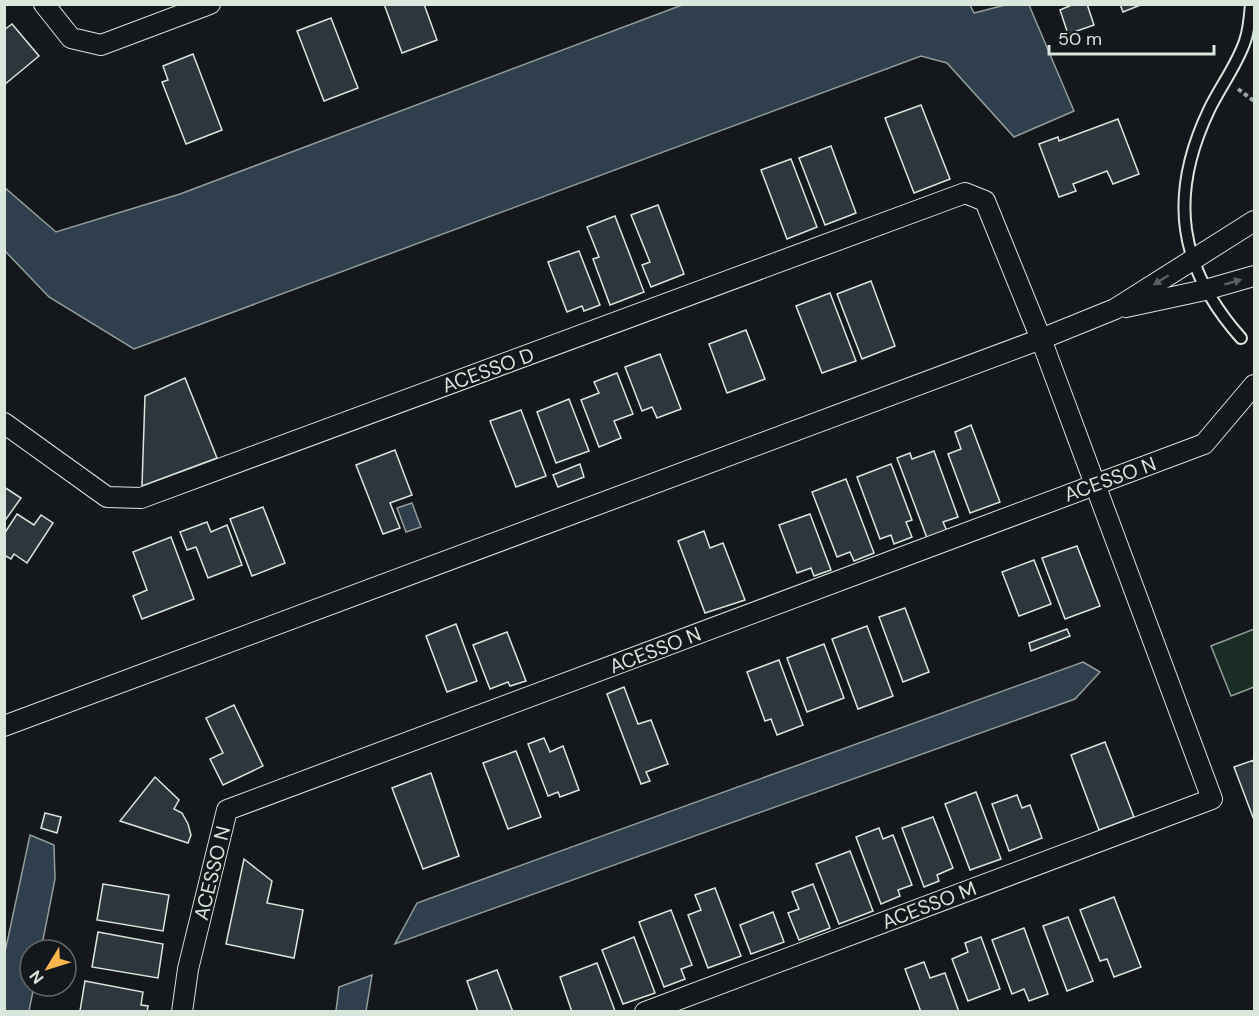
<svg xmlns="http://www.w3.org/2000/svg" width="1259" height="1016" font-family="'DM Sans',sans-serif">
	<rect width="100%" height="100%" fill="#14181c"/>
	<path fill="#1a2d24" stroke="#939e99" stroke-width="1.5" d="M 1254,629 L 1254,687 L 1231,696 L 1211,646 Z"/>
	<g fill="#2f3f4d" stroke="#939e99" stroke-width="1.5">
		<path d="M 970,5 L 974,13 L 1005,5 L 1029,5 L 1074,111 L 1014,137 L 947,63 L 921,56 L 134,349 L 49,297 L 5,251 L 5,188 L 56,232 L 180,194 L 682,5 Z"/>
		<path d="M 412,503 L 421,527 L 406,532 L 397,508 Z"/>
		<path d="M 1083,662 L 1100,672 L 1075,699 L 395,944 L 417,903 Z"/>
		<path d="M 30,835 L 54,845 L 55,879 L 41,950 L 30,950 L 30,986 L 34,986 L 29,1011 L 5,1011 L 5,952 Z"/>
		<path d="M 372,975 L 366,1011 L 336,1011 L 339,987 Z"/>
	</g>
	<g fill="#2c363c" stroke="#d8e6dc" stroke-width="1.5">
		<path d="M 384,4 L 424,4 L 437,40 L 402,53 Z"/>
		<path d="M 1074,4 L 1087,4 L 1094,25 L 1068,34 L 1060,10 Z"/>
		<path d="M 1120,4 L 1143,4 L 1123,12 Z"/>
		<path d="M 331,18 L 358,88 L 324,101 L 297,31 Z"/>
		<path d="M 12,24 L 39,56 L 4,85 L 4,30 Z"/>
		<path d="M 193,54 L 222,130 L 186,144 L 162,82 L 168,80 L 163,66 Z"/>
		<path d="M 921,105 L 950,179 L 914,193 L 885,118 Z"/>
		<path d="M 1118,119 L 1139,174 L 1113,184 L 1107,171 L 1073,184 L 1076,191 L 1059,197 L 1039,144 L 1058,137 L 1059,141 Z"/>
		<path d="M 831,146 L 856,213 L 825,225 L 799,158 Z"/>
		<path d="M 791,159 L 817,227 L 787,239 L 761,170 Z"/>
		<path d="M 658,205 L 684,274 L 651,287 L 642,265 L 650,262 L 631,215 Z"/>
		<path d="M 615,216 L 644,292 L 610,305 L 593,259 L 599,257 L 587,227 Z"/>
		<path d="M 579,251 L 600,305 L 584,311 L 582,306 L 567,312 L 548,262 Z"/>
		<path d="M 871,281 L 895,346 L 862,359 L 837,294 Z"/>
		<path d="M 830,293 L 856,361 L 822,373 L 796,306 Z"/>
		<path d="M 746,330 L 765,379 L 727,393 L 709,344 Z"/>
		<path d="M 660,354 L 681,409 L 657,418 L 652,407 L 642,411 L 625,367 Z"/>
		<path d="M 617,373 L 633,414 L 614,421 L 621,438 L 599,447 L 581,400 L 599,393 L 594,382 Z"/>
		<path d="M 185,378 L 217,458 L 142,486 L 145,396 Z"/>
		<path d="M 569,399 L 589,451 L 556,463 L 537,412 Z"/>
		<path d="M 521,410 L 546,476 L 516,487 L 490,421 Z"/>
		<path d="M 971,425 L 1000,502 L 970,513 L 948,454 L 961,449 L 955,432 Z"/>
		<path d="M 395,450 L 412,495 L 390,503 L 400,528 L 383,534 L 356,465 Z"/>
		<path d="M 934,451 L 958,517 L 943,522 L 947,531 L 927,538 L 897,458 L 910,453 L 912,459 Z"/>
		<path d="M 580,464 L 584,477 L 558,487 L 553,475 Z"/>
		<path d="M 891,464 L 912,520 L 906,522 L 912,537 L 894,544 L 891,535 L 880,539 L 857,477 Z"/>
		<path d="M 846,479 L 874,553 L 854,561 L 850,552 L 837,557 L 812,492 Z"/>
		<path d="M 4,487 L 21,498 L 4,522 Z"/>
		<path d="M 263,507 L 285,563 L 252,576 L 230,519 Z"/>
		<path d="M 17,514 L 34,525 L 41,515 L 53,523 L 27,563 L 14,554 L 11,559 L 4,555 L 4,534 Z"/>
		<path d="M 810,514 L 831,570 L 814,576 L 811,568 L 797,573 L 779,525 Z"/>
		<path d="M 207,522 L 211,532 L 227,525 L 242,565 L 208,578 L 196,547 L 187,550 L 180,532 Z"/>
		<path d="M 704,531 L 710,548 L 723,543 L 745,600 L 705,613 L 678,541 Z"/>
		<path d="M 171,537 L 194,599 L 142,619 L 133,596 L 147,590 L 133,552 Z"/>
		<path d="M 1077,546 L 1100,606 L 1065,619 L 1042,558 Z"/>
		<path d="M 1034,560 L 1051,604 L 1019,616 L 1002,572 Z"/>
		<path d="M 905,608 L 929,672 L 903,682 L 879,617 Z"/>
		<path d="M 456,624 L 477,681 L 447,692 L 426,636 Z"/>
		<path d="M 867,626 L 893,696 L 858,709 L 832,639 Z"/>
		<path d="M 1067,629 L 1070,636 L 1031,651 L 1029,643 Z"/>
		<path d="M 507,632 L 526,681 L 510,686 L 508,682 L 490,689 L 473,645 Z"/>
		<path d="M 824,644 L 844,698 L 807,712 L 787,658 Z"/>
		<path d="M 779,660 L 803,725 L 777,735 L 771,719 L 765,721 L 747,672 Z"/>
		<path d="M 624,687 L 638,724 L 651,720 L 668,764 L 646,772 L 650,781 L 641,784 L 607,694 Z"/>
		<path d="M 234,705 L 263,766 L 223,785 L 210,759 L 223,753 L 206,718 Z"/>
		<path d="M 544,738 L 550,752 L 563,746 L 579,790 L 560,797 L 558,792 L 548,796 L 528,744 Z"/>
		<path d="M 1105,742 L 1134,817 L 1099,830 L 1071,755 Z"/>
		<path d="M 516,751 L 541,817 L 508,829 L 483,763 Z"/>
		<path d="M 1254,760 L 1254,820 L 1234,767 Z"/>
		<path d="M 431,773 L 459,856 L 423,869 L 392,788 Z"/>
		<path d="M 155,777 L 179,800 L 174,809 L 182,813 L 188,824 L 191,835 L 188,843 L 120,821 Z"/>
		<path d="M 976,792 L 1001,859 L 970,870 L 945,804 Z"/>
		<path d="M 1017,795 L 1022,808 L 1030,805 L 1042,838 L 1009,851 L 992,804 Z"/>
		<path d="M 45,813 L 61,817 L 57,833 L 41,828 Z"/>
		<path d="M 933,817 L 953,868 L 937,875 L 939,881 L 924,887 L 902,828 Z"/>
		<path d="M 879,828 L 883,839 L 893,835 L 912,885 L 898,890 L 900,896 L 881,904 L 856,837 Z"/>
		<path d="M 850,851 L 873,911 L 839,924 L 816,864 Z"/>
		<path d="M 244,859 L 272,881 L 267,903 L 303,910 L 294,958 L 226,944 Z"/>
		<path d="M 103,884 L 169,895 L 163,931 L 97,920 Z"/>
		<path d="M 813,884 L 830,928 L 799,940 L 788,913 L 799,909 L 792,892 Z"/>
		<path d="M 715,888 L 741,956 L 708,968 L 688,915 L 701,910 L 695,895 Z"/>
		<path d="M 1114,897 L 1141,967 L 1114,977 L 1107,959 L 1100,961 L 1080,910 Z"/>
		<path d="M 671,910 L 692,965 L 681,969 L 685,979 L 664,987 L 639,922 Z"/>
		<path d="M 773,912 L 784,942 L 751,954 L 740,925 Z"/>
		<path d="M 1068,917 L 1093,981 L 1067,991 L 1043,926 Z"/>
		<path d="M 1024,928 L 1048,994 L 1029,1001 L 1024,989 L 1012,994 L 992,940 Z"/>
		<path d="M 98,932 L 163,944 L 158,978 L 92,967 Z"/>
		<path d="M 634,937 L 655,993 L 623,1004 L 602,950 Z"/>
		<path d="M 981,937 L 1000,989 L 968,1001 L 952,959 L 968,952 L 965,943 Z"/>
		<path d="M 924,962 L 930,978 L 945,973 L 959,1012 L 921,1012 L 905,969 Z"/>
		<path d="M 597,963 L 615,1011 L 572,1012 L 560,977 Z"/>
		<path d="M 497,970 L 513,1012 L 478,1012 L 467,981 Z"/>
		<path d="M 85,981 L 143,992 L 141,1005 L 148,1006 L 147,1012 L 80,1011 Z"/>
	</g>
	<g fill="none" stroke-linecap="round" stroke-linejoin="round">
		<defs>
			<path id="service" d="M 1241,338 C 1178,267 1168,196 1209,110 C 1220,87 1237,65 1245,41 C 1249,30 1250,16 1251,4"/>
			<g id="minor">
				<path d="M 44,4 L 71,38 L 101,45 L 210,4"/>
				<path d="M 1126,307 L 1205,290 L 1254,276"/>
				<path d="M 4,423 L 107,497 L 141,498 L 965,193 L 985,201 L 1041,339 L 1212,799 L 645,1012"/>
				<path d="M 4,726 L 1041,339 L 1115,309 L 1254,221"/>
				<path d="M 182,1012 L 188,969 L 227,810 L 1204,444 L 1254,385"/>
			</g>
		</defs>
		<use href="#service" stroke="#d8e6dc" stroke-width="14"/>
		<use href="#minor" stroke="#d8e6dc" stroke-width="22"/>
		<path stroke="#9da8a2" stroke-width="4" stroke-dasharray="4.5 3" stroke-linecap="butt" d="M 1238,89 L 1254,101"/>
		<use href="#service" stroke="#14181c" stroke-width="10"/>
		<use href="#minor" stroke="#14181c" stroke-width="20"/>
	</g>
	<defs><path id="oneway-solid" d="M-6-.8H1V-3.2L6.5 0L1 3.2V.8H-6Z" transform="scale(1.5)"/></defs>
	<g fill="#59605f">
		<use href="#oneway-solid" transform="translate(1161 280) rotate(148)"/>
		<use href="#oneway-solid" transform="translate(1233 282) rotate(-16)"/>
	</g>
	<g text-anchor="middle" stroke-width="4.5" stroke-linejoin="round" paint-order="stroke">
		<g font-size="20" fill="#d8e6dc" stroke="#14181c">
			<text transform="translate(488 370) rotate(-20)" y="7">ACESSO D</text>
			<text transform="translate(1110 479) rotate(-20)" y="7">ACESSO N</text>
			<text transform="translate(655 650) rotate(-21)" y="7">ACESSO N</text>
			<text transform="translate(212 873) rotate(-76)" y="7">ACESSO N</text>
			<text transform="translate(929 905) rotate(-21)" y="7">ACESSO M</text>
		</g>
	</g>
	<rect width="1259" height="1016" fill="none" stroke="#d8e6dc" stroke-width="12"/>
	<g transform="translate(48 968) rotate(232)"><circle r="28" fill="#14181c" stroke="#626a69" stroke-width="1.5"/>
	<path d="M0-4.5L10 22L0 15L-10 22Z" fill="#ffb74d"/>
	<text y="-9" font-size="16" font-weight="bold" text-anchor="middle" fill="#d8e6dc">N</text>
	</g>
	<path d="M1049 45v9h165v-9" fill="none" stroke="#d8e6dc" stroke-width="3"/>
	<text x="1058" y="45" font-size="18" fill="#d8e6dc" stroke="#14181c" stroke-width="4.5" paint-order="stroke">50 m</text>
</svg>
